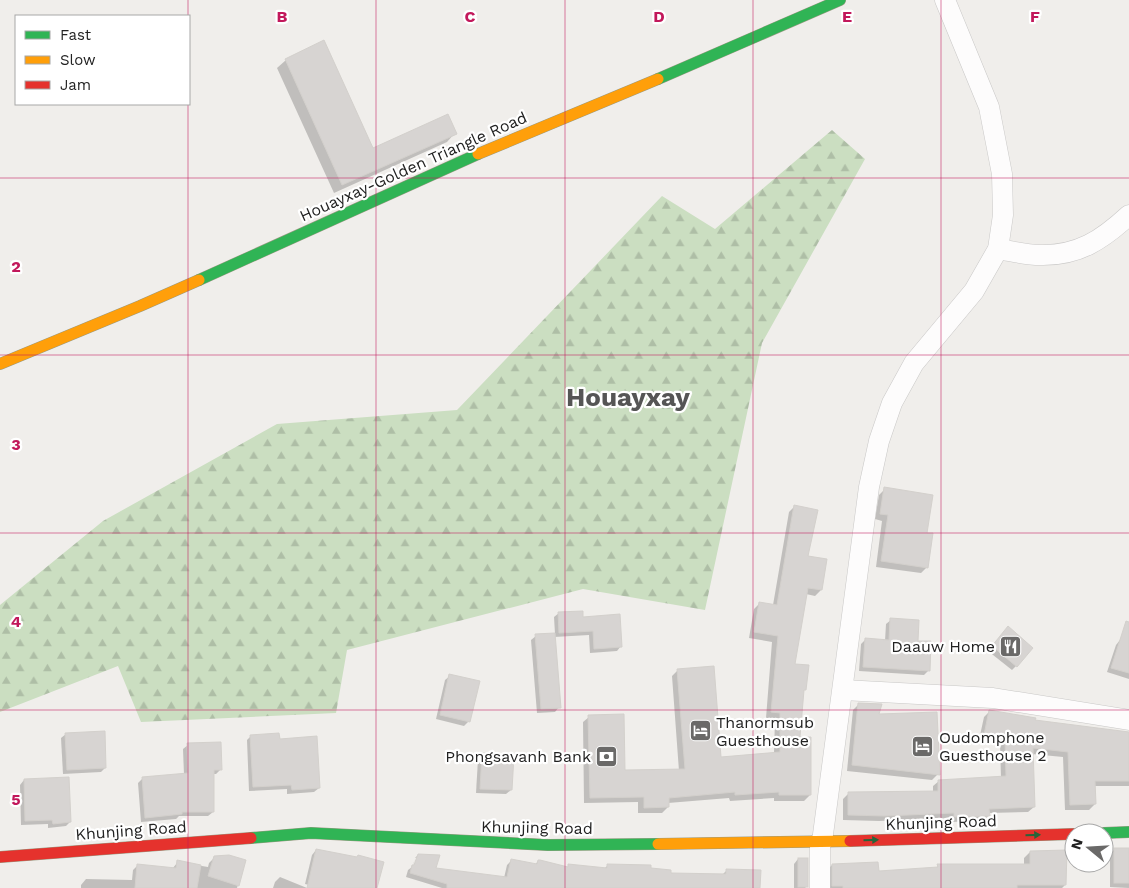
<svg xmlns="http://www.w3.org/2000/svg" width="1129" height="888" font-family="'Work Sans',sans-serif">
	<defs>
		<pattern id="forest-firs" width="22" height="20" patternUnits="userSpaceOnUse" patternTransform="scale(1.25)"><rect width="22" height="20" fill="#cbdec1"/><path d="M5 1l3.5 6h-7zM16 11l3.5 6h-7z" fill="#aebea6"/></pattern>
	</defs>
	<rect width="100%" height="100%" fill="#f0eeeb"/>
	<path fill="url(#forest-firs)" d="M 832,130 L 865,159 L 762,343 L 705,610 L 583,589 L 347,650 L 336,713 L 141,722 L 118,666 L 0,712 L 0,605 L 103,521 L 277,424 L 457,410 L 662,196 L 715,229 Z"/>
	<g fill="#0003">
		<path d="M 286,60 L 373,150 L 455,133 L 447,142 L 334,193 L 277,68 Z"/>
		<path d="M 885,489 L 925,534 L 927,567 L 921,573 L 876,567 L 882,521 L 875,519 L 879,495 Z"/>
		<path d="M 795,506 L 807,557 L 821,590 L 815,596 L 806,594 L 794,665 L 805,689 L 803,691 L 799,738 L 810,795 L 804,801 L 774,801 L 774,798 L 730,801 L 729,798 L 668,803 L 668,807 L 662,813 L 638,813 L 638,802 L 584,803 L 583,722 L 589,717 L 624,772 L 679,771 L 672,676 L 678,670 L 720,758 L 774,753 L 775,719 L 766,718 L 772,642 L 749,638 L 754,609 L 760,603 L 773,605 L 789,512 Z"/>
		<path d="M 559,613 L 582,618 L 621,646 L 617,651 L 590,653 L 589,635 L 554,637 L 559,707 L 555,712 L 537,713 L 531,640 L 536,636 L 555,634 L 554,617 Z"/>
		<path d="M 891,620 L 916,642 L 928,671 L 924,675 L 859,671 L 861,644 L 866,639 L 885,641 L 886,624 Z"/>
		<path d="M 1004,632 L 1016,666 L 1012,670 L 988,651 Z"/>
		<path d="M 1120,640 L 1129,643 L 1129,679 L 1107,672 L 1116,645 Z"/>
		<path d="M 450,676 L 469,721 L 464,726 L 436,719 L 445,680 Z"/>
		<path d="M 859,704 L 877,716 L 938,774 L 932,780 L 847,771 L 853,710 Z"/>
		<path d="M 990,711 L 1034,721 L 1129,733 L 1129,786 L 1094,786 L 1095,804 L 1089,810 L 1065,810 L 1063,757 L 1032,754 L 1034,807 L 1028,812 L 988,813 L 988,816 L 983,821 L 949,822 L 949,818 L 879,821 L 843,820 L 843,799 L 849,793 L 933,793 L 933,786 L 939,781 L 1001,778 L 1000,744 L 979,740 L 984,717 Z"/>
		<path d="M 66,734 L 105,768 L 101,772 L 63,774 L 61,738 Z"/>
		<path d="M 251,736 L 278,740 L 319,788 L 314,792 L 287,794 L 287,789 L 249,791 L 247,740 Z"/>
		<path d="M 188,745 L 221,769 L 216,774 L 213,774 L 213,812 L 208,816 L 179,816 L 176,819 L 141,822 L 138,783 L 143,778 L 184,775 L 183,749 Z"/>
		<path d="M 483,754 L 511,790 L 506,794 L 476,793 L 478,759 Z"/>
		<path d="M 24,780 L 70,822 L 66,826 L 48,828 L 48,824 L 21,825 L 20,785 Z"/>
		<path d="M 1129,849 L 1129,888 L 1110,887 L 1110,854 L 1114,850 Z"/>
		<path d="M 316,850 L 376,888 L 322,888 L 305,884 L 312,855 Z"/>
		<path d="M 1030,852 L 1065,885 L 1062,888 L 826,888 L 826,871 L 832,865 L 878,872 L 936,868 L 938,866 L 1024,865 L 1024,858 Z"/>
		<path d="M 418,855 L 434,869 L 504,878 L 507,865 L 512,860 L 535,865 L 538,861 L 566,868 L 569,866 L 604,869 L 608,865 L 650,870 L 669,875 L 722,875 L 727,870 L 759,888 L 442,888 L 406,877 L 408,870 L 412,867 L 415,859 L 411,871 L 418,858 L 415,858 Z"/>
		<path d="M 215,857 L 245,861 L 237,888 L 81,888 L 81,885 L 86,879 L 132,880 L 133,870 L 138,865 L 172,869 L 178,862 L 208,867 L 209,863 Z"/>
		<path d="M 798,859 L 807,886 L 805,888 L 794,888 L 794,864 Z"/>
		<path d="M 280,877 L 307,888 L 273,888 L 275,882 Z"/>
	</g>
	<g fill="#d7d4d2" stroke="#d3d0cc">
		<path d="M 324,40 L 373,148 L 448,114 L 457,134 L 342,185 L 285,59 Z"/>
		<path d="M 884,487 L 933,495 L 927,533 L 933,533 L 928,568 L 881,561 L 888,515 L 880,514 Z"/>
		<path d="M 794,505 L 818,510 L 808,556 L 827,559 L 822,590 L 808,588 L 795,664 L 809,665 L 806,690 L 804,690 L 800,737 L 811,737 L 811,795 L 779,795 L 779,792 L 735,795 L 735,792 L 669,798 L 669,807 L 644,808 L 644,797 L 590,798 L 588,715 L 624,714 L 625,770 L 685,769 L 677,669 L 714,666 L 721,757 L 780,752 L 780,713 L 771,712 L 778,636 L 754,632 L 759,602 L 777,605 Z"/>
		<path d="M 583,611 L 583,617 L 620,614 L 622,647 L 594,649 L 593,631 L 559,633 L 558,612 Z"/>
		<path d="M 890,618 L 919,620 L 918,641 L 931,641 L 930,671 L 863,667 L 865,638 L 889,640 Z"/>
		<path d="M 1126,621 L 1129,622 L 1129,673 L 1111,668 Z"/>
		<path d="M 1008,626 L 1033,648 L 1017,667 L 992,646 Z"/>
		<path d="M 555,633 L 561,708 L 541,709 L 535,634 Z"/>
		<path d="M 449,674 L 480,681 L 470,722 L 440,715 Z"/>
		<path d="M 858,703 L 882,704 L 879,714 L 937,712 L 940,775 L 852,765 Z"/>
		<path d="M 989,710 L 1036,718 L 1035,720 L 1129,732 L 1129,781 L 1095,781 L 1096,804 L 1070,805 L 1068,752 L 1033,748 L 1035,807 L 989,809 L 990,816 L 954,817 L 954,813 L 885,816 L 848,815 L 848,792 L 938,791 L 938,780 L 1006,776 L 1005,739 L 984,735 Z"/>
		<path d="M 105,731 L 106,768 L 67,770 L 65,733 Z"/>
		<path d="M 279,733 L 280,739 L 317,736 L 320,788 L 292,790 L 291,785 L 253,787 L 250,735 Z"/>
		<path d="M 221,742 L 222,770 L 214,770 L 214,812 L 182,812 L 182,814 L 145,818 L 142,777 L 188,773 L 187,743 Z"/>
		<path d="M 482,753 L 514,755 L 512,790 L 480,789 Z"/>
		<path d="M 69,777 L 71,822 L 53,824 L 52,820 L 25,821 L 24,779 Z"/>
		<rect x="1114" y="848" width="15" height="35"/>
		<path d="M 316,849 L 357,857 L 358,855 L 384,862 L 377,888 L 307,888 Z"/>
		<path d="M 1067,850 L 1066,885 L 1017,885 L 1017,888 L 843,888 L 843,886 L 832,886 L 832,864 L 878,862 L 879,871 L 938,867 L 937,864 L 1030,864 L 1030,851 Z"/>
		<path d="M 418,854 L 440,855 L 436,868 L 507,877 L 511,859 L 537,864 L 538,860 L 540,860 L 568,867 L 568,864 L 607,868 L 607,864 L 651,865 L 651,868 L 671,870 L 671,873 L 726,874 L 726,869 L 761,870 L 760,888 L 447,888 L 447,884 L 410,873 L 412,865 L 414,865 Z"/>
		<path d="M 229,855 L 246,860 L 239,886 L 208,876 L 214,856 Z"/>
		<rect x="798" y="858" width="10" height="29"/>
		<path d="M 177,860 L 201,865 L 197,888 L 135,888 L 137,864 L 176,868 Z"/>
	</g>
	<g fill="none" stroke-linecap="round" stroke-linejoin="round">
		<defs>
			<g id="street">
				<path d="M 998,249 C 1011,251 1026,255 1040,255 C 1078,256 1102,240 1129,215"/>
				<path d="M 843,690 L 993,698 L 1129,720"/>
				<path d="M 820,842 L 820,888"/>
				<path d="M 822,842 L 869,487 L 879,441 L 892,403 L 914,363 L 974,291 L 998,249 L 1003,215 L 1002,174 L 989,107 L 945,0"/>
			</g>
			<g id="fast">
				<path d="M 658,79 L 840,0"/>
				<path d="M 199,280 L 478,154"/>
				<path d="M 1104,833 L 1129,832"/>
				<path d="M 251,838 L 311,833 L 548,845 L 658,844"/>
			</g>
			<g id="slow">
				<path d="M 478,154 L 658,79"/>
				<path d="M 0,364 L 140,306 L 199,280"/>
				<path d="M 658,844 L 850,841"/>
			</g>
			<g id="jam">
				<path d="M 850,841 L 1074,834"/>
				<path d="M 0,857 L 251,838"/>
			</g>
		</defs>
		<use href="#street" stroke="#c9c8c7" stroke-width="21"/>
		<use href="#fast" stroke="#999a82" stroke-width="12"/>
		<use href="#slow" stroke="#999a82" stroke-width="12"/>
		<use href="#jam" stroke="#999a82" stroke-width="12"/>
		<use href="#street" stroke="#fdfcfc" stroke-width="20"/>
		<use href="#fast" stroke="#30b455" stroke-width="11"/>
		<use href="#slow" stroke="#ff9f0a" stroke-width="11"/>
		<use href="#jam" stroke="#e5322d" stroke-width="11"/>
	</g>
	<defs><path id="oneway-solid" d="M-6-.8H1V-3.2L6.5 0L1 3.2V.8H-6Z" transform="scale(1.25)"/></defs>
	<g fill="#286439">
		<use href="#oneway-solid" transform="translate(1033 835) rotate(-2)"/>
		<use href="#oneway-solid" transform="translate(871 840) rotate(-2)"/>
	</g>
	<path fill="none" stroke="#c2185b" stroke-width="1" stroke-opacity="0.55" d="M 188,0 L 188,16M 376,0 L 376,888M 565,0 L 565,888M 753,0 L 753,888M 941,0 L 941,888M 188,104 L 188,888M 0,178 L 1129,178M 0,355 L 1129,355M 0,533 L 1129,533M 0,710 L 1129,710"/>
	<defs>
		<symbol id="restaurant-square" viewBox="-11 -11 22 22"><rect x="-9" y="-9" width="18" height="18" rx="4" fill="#6a6968" stroke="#fff"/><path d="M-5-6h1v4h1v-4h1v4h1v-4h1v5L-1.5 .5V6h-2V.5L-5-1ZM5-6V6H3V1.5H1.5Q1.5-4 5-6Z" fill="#fff"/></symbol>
		<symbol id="hotel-square" viewBox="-11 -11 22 22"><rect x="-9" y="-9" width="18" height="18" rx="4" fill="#6a6968" stroke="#fff"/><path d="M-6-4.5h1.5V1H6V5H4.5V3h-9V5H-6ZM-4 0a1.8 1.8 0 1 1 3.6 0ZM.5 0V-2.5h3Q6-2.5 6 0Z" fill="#fff"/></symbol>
		<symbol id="bank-square" viewBox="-11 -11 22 22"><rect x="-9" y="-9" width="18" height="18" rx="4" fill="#6a6968" stroke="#fff"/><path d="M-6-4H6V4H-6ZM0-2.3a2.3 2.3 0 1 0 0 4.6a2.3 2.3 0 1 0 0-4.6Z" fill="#fff"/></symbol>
	</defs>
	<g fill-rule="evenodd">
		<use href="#restaurant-square" x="998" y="634" width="25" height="25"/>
		<use href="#hotel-square" x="688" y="718" width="25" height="25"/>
		<use href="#hotel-square" x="910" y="734" width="25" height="25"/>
		<use href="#bank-square" x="594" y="744" width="25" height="25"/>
	</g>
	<g text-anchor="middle" stroke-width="4.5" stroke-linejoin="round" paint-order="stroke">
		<g font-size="16" fill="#222" stroke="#fff">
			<text transform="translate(413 166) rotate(-24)" y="6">Houayxay-Golden Triangle Road</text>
			<text transform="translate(941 822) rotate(-2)" y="6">Khunjing Road</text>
			<text transform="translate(537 827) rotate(1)" y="6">Khunjing Road</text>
			<text transform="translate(131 830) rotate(-4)" y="6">Khunjing Road</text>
		</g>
		<g font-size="16" fill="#222" stroke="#fff" text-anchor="end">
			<text x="995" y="652">Daauw Home</text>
			<text x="716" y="728" text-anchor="start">Thanormsub<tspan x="716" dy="18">Guesthouse</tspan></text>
			<text x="939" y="743" text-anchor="start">Oudomphone<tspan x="939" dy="18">Guesthouse 2</tspan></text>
			<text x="591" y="762">Phongsavanh Bank</text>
		</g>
		<g font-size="26" font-weight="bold" fill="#555" stroke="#fff">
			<text x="628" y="406">Houayxay</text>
		</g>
	</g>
	<g font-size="16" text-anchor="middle" font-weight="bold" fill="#c2185b" stroke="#fff" stroke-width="4.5" stroke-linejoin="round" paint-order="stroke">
		<text x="282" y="22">B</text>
		<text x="470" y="22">C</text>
		<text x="659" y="22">D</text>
		<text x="847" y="22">E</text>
		<text x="1035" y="22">F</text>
		<text x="16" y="272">2</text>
		<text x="16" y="450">3</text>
		<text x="16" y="627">4</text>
		<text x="16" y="805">5</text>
	</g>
	<rect x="15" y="15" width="175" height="90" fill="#ffffff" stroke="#a7a7a7"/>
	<rect x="25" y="31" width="25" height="8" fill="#30b455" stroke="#a7a7a7"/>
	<text x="60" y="40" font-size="15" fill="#222222">Fast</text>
	<rect x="25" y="56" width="25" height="8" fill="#ff9f0a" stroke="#a7a7a7"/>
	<text x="60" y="65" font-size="15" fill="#222222">Slow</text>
	<rect x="25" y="81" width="25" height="8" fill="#e5322d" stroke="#a7a7a7"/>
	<text x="60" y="90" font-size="15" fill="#222222">Jam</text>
	<g transform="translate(1089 848) rotate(288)"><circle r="24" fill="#ffffff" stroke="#a7a7a7"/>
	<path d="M0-4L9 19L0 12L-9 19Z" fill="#6a6968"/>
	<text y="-8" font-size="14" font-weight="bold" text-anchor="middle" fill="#222222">N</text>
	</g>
</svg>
